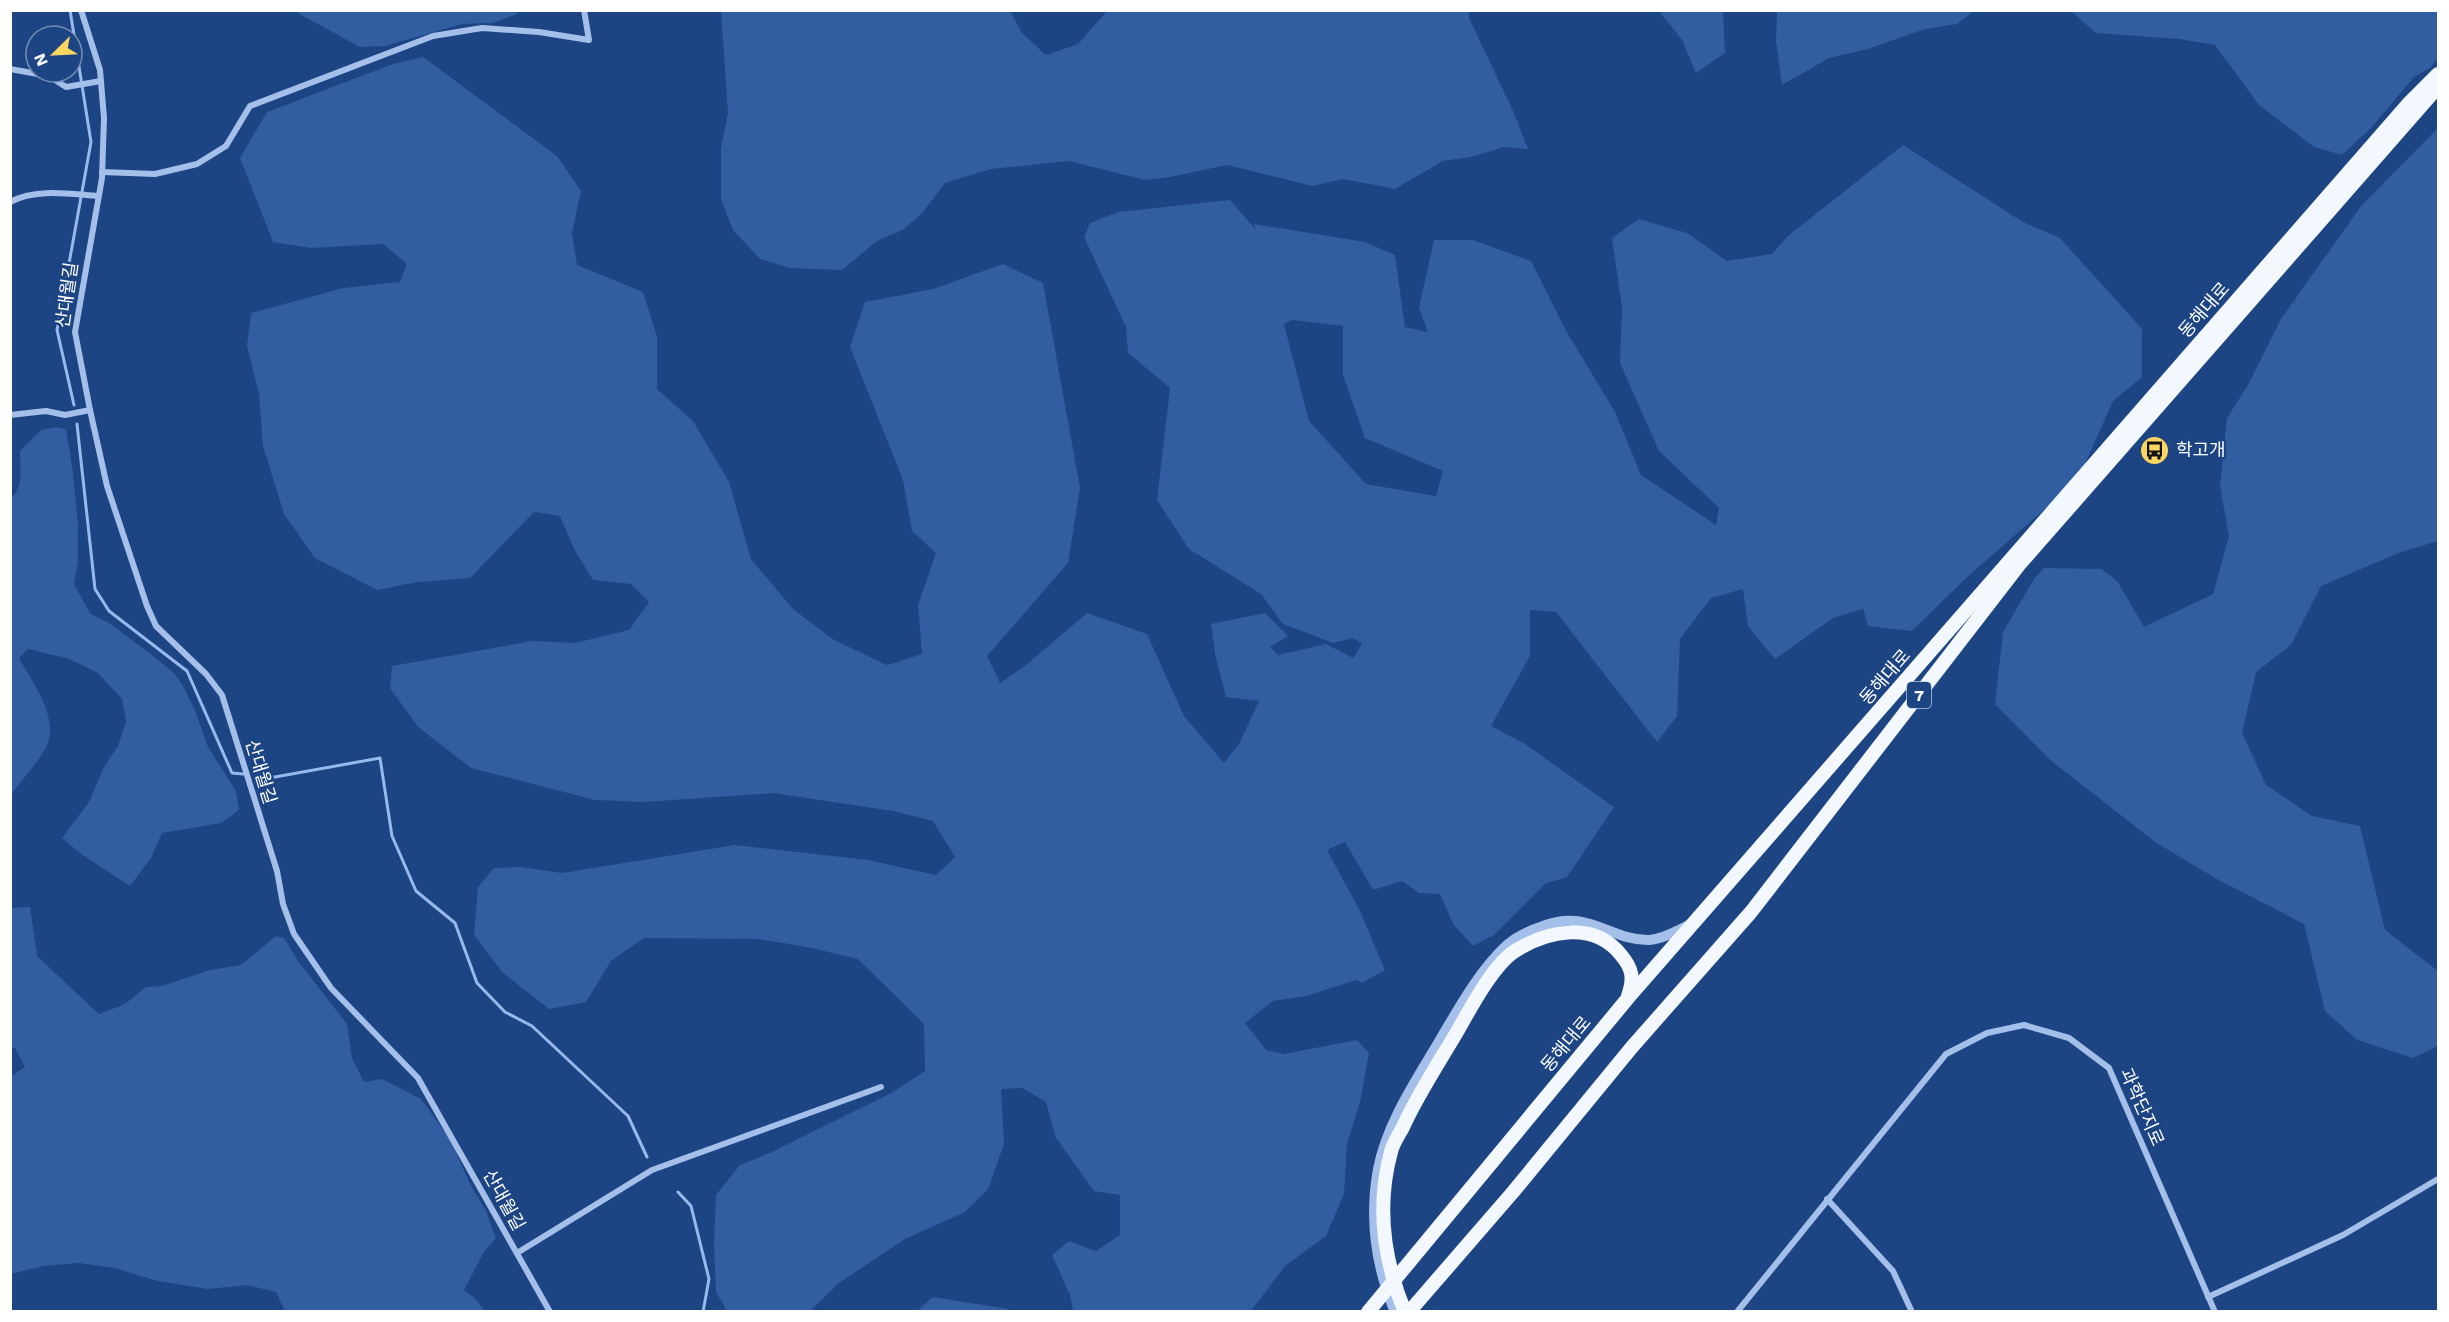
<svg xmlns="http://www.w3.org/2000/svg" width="2449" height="1322" font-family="'Work Sans','Noto Sans KR',sans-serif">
	<rect width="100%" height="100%" fill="#1d4483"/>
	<g fill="#315da1" fill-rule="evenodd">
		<path d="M 294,11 L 518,11 L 517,14 L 493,23 L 462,24 L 385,46 L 360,47 Z"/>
		<path d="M 721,11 L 1010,11 L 1022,33 L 1046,55 L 1078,44 L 1107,11 L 1469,11 L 1469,18 L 1514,113 L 1528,149 L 1504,147 L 1471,157 L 1443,161 L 1395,189 L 1343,179 L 1312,186 L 1227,165 L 1170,177 L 1145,180 L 1069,161 L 991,169 L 945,183 L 923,212 L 904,229 L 877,241 L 842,270 L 790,268 L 760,259 L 733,230 L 721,199 L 721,148 L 728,113 Z"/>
		<path d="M 1659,11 L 1723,11 L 1725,53 L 1696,73 L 1682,40 Z"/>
		<path d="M 1777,11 L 1777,10 L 1974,11 L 1957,24 L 1925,29 L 1868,49 L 1829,58 L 1782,85 L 1776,41 Z"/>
		<path d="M 2071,11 L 2438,11 L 2438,58 L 2430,68 L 2414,77 L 2371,128 L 2342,155 L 2314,147 L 2259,105 L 2215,45 L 2179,39 L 2096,33 Z"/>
		<path d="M 423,57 L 557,156 L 581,191 L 572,233 L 577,265 L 643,292 L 657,337 L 657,389 L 693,421 L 729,482 L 751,559 L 793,609 L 834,640 L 887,665 L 922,654 L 918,605 L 936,553 L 912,531 L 903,480 L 850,347 L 865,302 L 933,289 L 1003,264 L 1043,283 L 1080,488 L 1068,563 L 987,656 L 1000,683 L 1026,665 L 1087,613 L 1147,634 L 1184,716 L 1224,763 L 1239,744 L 1259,701 L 1226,697 L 1215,654 L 1211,624 L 1265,613 L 1288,636 L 1270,647 L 1278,655 L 1326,644 L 1353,658 L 1362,644 L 1353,638 L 1333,643 L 1283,624 L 1261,594 L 1189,549 L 1157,500 L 1170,388 L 1128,353 L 1126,327 L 1084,237 L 1090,223 L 1118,212 L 1230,200 L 1256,230 L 1254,224 L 1365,242 L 1395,255 L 1405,327 L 1428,332 L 1419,308 L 1434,240 L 1473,240 L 1531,261 L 1565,329 L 1615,412 L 1641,475 L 1716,525 L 1719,508 L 1659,451 L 1620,363 L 1622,308 L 1612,238 L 1639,219 L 1687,233 L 1727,261 L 1772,254 L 1788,236 L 1903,145 L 2023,222 L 2060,238 L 2142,329 L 2142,377 L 2113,401 L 2078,480 L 1965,579 L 1912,631 L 1868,626 L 1863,609 L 1833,618 L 1775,659 L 1748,626 L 1743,589 L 1711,598 L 1680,639 L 1677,716 L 1657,742 L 1556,612 L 1530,610 L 1530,656 L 1491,726 L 1525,744 L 1614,807 L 1567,877 L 1545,884 L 1494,935 L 1473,946 L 1453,924 L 1440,894 L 1419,893 L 1402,881 L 1373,890 L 1345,842 L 1327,850 L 1359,909 L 1385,970 L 1362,983 L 1356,980 L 1306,996 L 1273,1001 L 1245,1023 L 1266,1050 L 1284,1054 L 1357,1040 L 1369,1053 L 1360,1102 L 1347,1144 L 1344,1194 L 1326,1236 L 1285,1266 L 1251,1311 L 1073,1311 L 1070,1295 L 1052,1255 L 1069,1241 L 1096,1251 L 1120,1235 L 1120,1195 L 1094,1191 L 1056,1138 L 1046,1102 L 1022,1088 L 1001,1089 L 1004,1144 L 988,1189 L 965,1212 L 905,1239 L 839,1283 L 810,1311 L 727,1311 L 716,1292 L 714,1244 L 716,1195 L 740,1165 L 772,1152 L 893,1092 L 925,1071 L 924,1024 L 858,959 L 807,947 L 759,939 L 644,938 L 611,961 L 586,1002 L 549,1009 L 502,972 L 474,935 L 478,887 L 494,868 L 521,867 L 562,873 L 735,845 L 868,860 L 936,875 L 955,857 L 933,821 L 893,811 L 773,793 L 644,802 L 595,800 L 471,768 L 418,727 L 390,688 L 392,666 L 532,641 L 575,643 L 629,630 L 649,602 L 631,584 L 593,580 L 574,549 L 560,516 L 534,512 L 470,578 L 418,582 L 377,590 L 315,558 L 284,514 L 263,446 L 259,394 L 247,346 L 251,313 L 343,288 L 400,282 L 407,264 L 383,244 L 311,248 L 273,242 L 240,158 L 267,112 L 393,64 ZM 1293,320 L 1343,326 L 1343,375 L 1365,438 L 1443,471 L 1436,496 L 1366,484 L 1309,421 L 1284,324 Z"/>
		<path d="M 2438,128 L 2438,541 L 2401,552 L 2321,586 L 2291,645 L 2256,672 L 2242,733 L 2266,785 L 2312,816 L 2360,826 L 2385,930 L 2438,971 L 2438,1046 L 2413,1058 L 2357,1040 L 2325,1011 L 2304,924 L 2215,878 L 2155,842 L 2049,759 L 1995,704 L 2003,632 L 2034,579 L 2044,568 L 2102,569 L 2118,582 L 2144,627 L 2213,594 L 2229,536 L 2220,486 L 2227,418 L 2248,385 L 2281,319 L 2361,206 Z"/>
		<path d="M 57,427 L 66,429 L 73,472 L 78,526 L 78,559 L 74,585 L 91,614 L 109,623 L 148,652 L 174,673 L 182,684 L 194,708 L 208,747 L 236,791 L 239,810 L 221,823 L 162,833 L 151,858 L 130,886 L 81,854 L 62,838 L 89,802 L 104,767 L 118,746 L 126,722 L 122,699 L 98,673 L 69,659 L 28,649 L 19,658 C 32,682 59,716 47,745 C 42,758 20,782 11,795 L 11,498 C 24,487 20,468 20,451 L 41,430 Z"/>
		<path d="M 30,907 L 37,956 L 99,1014 L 125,1004 L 146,987 L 162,986 L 210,970 L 241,965 L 276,936 L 284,938 L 298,961 L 347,1024 L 352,1058 L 364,1082 L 382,1079 L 421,1099 L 450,1139 L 470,1184 L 486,1211 L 496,1238 L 484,1252 L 464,1290 L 475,1298 L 485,1311 L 285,1311 L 276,1292 L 247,1285 L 208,1289 L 157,1281 L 115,1268 L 79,1263 L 43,1266 L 11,1274 L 11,1076 L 25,1067 L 15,1048 L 11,1048 L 11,908 Z"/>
		<path d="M 933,1297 L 1008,1309 L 1010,1311 L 917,1311 Z"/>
	</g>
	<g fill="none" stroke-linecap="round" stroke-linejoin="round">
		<g stroke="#97b9eb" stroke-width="3">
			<path d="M 70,10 L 91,142 L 57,330 L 74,405"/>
			<path d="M 77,424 L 95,589 L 109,611 L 187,671 L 232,773 L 243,774"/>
			<path d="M 262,776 L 275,777 L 380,758 L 392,836 L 416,891 L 455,923 L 477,983 L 505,1012 L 532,1026 L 628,1116 L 647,1157"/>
			<path d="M 678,1192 L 691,1206 L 709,1279 L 703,1312"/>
		</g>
		<g stroke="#a3bfea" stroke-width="6">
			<path d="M 81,10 L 100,70 L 104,118 L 102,178 L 75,332 L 90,410 L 107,486 L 147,606 L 156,626 L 206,674 L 222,695 L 277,871 L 283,904 L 294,934 L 331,988 L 418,1078 L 550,1312"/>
			<path d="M 10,69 L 49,76 L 66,87 L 101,81"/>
			<path d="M 102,172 L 155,174 L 197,164 L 226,146 L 250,106 L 433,36 L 482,28 L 539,32 L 589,40 L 584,10"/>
			<path d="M 10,202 C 36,188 69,194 98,196"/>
			<path d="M 10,415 L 46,411 L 65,415 L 90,410"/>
			<path d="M 1827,1199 L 1893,1271 L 1912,1312"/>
			<path d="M 517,1253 L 652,1170 L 881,1087"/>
			<path d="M 2208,1297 L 2343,1235 L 2438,1179"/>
			<path d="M 1737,1312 L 1946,1054 L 1987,1033 L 2024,1025 L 2069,1038 L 2109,1068 L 2215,1312"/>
		</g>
		<path stroke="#a3bfea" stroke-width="10" d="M 1395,1312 C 1375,1265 1369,1219 1378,1169 C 1387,1122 1417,1079 1441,1038 C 1460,1006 1479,971 1507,945 C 1516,937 1531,930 1543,926 C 1587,908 1611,941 1649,940 C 1664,939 1678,930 1691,924"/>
		<g stroke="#f3f7fe" stroke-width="14">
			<path d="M 1368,1312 L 1628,998 L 2408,104 L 2438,74"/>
			<path d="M 1405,1312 C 1383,1259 1376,1207 1391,1152 C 1393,1143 1399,1135 1403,1127 C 1418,1094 1438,1064 1457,1032 C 1470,1009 1493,965 1515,951 C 1549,930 1594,921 1621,955 C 1633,969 1634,979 1628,996"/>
			<path d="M 1409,1312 L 1513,1192 L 1632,1047 L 1751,912 L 2019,565 L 2438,87"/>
		</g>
	</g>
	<defs>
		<symbol id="bus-disc" viewBox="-11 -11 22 22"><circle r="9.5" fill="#f9d662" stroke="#1d4483"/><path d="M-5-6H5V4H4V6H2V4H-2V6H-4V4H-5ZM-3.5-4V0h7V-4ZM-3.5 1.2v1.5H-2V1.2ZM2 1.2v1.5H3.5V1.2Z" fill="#111"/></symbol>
	</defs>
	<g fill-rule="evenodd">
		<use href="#bus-disc" x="2138" y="434" width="33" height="33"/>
	</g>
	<g text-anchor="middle" stroke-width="5" stroke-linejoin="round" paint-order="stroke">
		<rect fill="#1d4483" stroke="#bbc7da" stroke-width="1.5" x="1907" y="682" width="24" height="26" rx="4.5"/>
		<g font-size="16" font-weight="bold" fill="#fff">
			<text x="1919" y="701">7</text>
		</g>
		<g font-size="18" fill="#fff" stroke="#1d4483">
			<text transform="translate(67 295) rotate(-82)" y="6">산대월길</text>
			<text transform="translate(2204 310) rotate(-49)" y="6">동해대로</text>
			<text transform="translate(1885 677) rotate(-49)" y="6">동해대로</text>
			<text transform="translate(261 772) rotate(73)" y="6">산대월길</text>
			<text transform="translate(1566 1044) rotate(-50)" y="6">동해대로</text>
			<text transform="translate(2142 1107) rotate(66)" y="6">과학단지로</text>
			<text transform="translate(504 1200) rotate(61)" y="6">산대월길</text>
		</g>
		<g font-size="18" fill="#fff" stroke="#1d4483" text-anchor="start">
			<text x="2176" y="456">학고개</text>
		</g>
	</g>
	<rect width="2449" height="1322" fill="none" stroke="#ffffff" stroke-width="24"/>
	<g transform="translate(54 54) rotate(246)"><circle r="28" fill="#1d4483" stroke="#778fb5" stroke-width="1.5"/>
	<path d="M0-4.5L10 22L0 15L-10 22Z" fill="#f9d662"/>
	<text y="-9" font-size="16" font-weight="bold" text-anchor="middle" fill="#ffffff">N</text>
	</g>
</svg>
